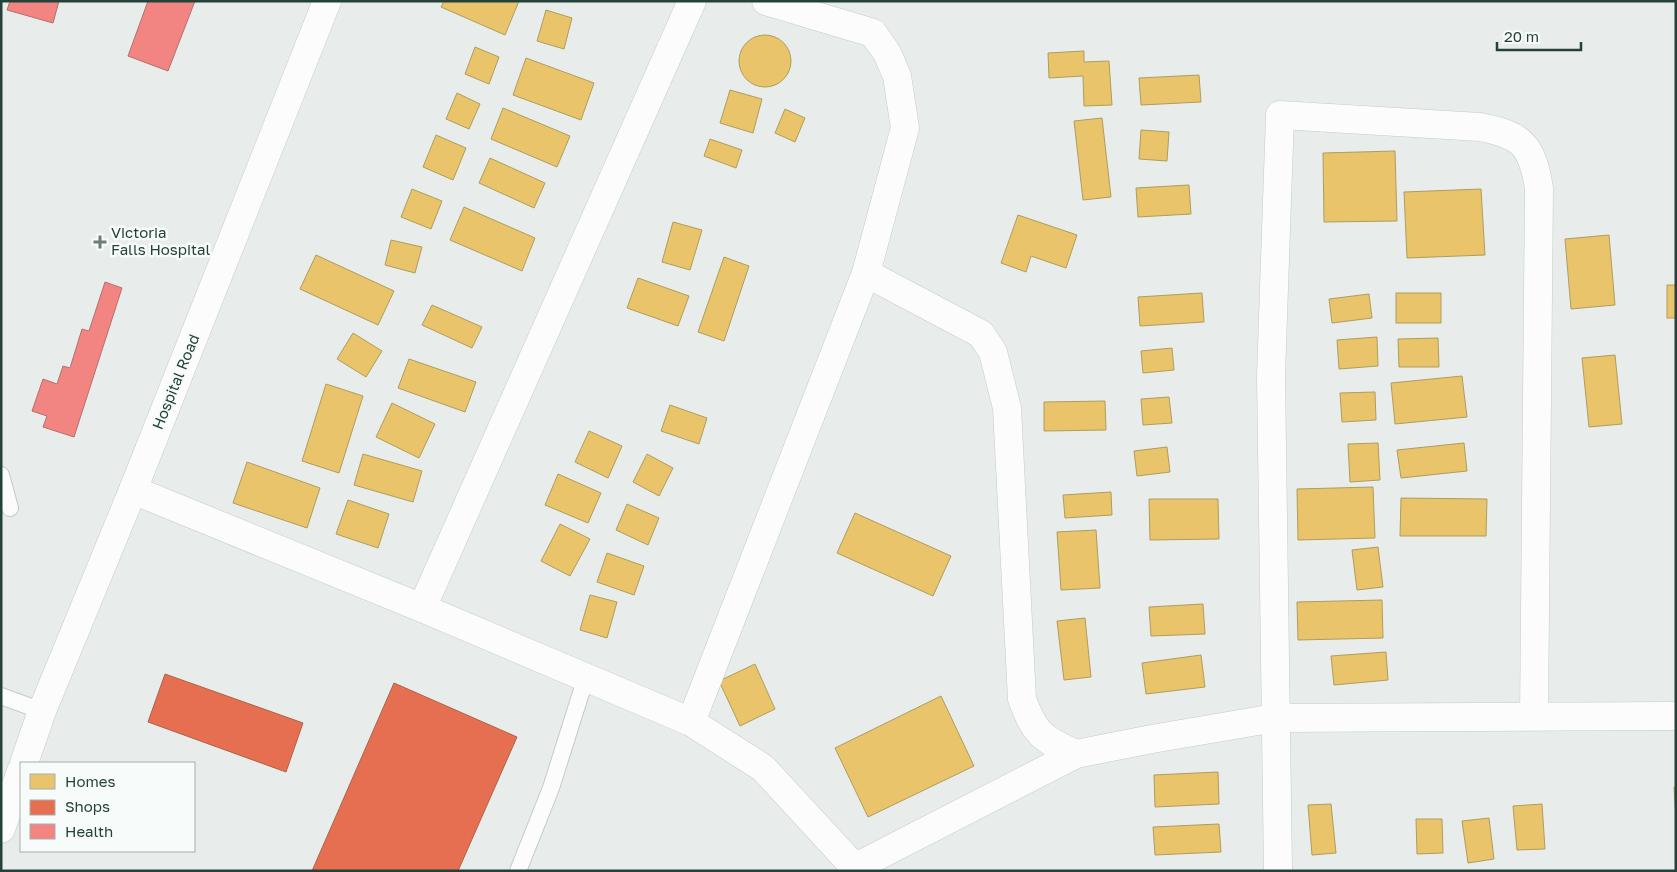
<svg xmlns="http://www.w3.org/2000/svg" width="1677" height="872" font-family="'Golos Text',sans-serif">
	<rect width="100%" height="100%" fill="#e8edeb"/>
	<g fill="#e9c46a" stroke="#ae9d5c">
		<path d="M 444,1 L 519,1 L 505,35 L 441,7 Z"/>
		<path d="M 546,10 L 572,18 L 564,49 L 537,41 Z"/>
		<circle cx="765" cy="61" r="26"/>
		<path d="M 475,47 L 499,57 L 489,84 L 465,74 Z"/>
		<path d="M 1084,51 L 1084,62 L 1109,61 L 1112,105 L 1084,106 L 1083,76 L 1049,78 L 1048,53 Z"/>
		<path d="M 526,58 L 594,83 L 581,120 L 513,95 Z"/>
		<path d="M 1199,75 L 1201,102 L 1141,105 L 1139,78 Z"/>
		<path d="M 730,90 L 762,99 L 753,133 L 720,123 Z"/>
		<path d="M 457,93 L 480,104 L 469,129 L 446,119 Z"/>
		<path d="M 503,108 L 570,136 L 557,167 L 491,139 Z"/>
		<path d="M 785,109 L 805,118 L 795,142 L 775,133 Z"/>
		<path d="M 1102,118 L 1111,197 L 1083,200 L 1074,121 Z"/>
		<path d="M 1141,130 L 1169,132 L 1167,161 L 1139,159 Z"/>
		<path d="M 436,135 L 466,148 L 453,180 L 423,167 Z"/>
		<path d="M 710,139 L 742,150 L 736,168 L 704,156 Z"/>
		<path d="M 1395,151 L 1397,221 L 1324,222 L 1323,153 Z"/>
		<path d="M 490,158 L 545,183 L 534,208 L 479,183 Z"/>
		<path d="M 1189,185 L 1191,214 L 1138,217 L 1136,188 Z"/>
		<path d="M 412,189 L 442,201 L 431,229 L 401,217 Z"/>
		<path d="M 1481,189 L 1485,255 L 1407,258 L 1404,192 Z"/>
		<path d="M 464,207 L 535,238 L 522,271 L 450,240 Z"/>
		<path d="M 1018,215 L 1077,235 L 1066,268 L 1031,256 L 1026,272 L 1001,263 Z"/>
		<path d="M 673,222 L 702,230 L 690,270 L 662,262 Z"/>
		<path d="M 1609,235 L 1615,305 L 1571,309 L 1565,239 Z"/>
		<path d="M 391,240 L 422,247 L 415,273 L 385,265 Z"/>
		<path d="M 316,255 L 394,291 L 378,325 L 300,289 Z"/>
		<path d="M 724,257 L 749,266 L 724,341 L 698,332 Z"/>
		<path d="M 638,278 L 689,296 L 678,326 L 627,308 Z"/>
		<rect x="1667" y="285" width="9" height="33"/>
		<path d="M 1202,293 L 1204,322 L 1140,326 L 1138,297 Z"/>
		<rect x="1396" y="293" width="45" height="30"/>
		<path d="M 1369,294 L 1372,318 L 1332,323 L 1329,299 Z"/>
		<path d="M 432,305 L 482,327 L 472,348 L 422,325 Z"/>
		<path d="M 353,333 L 382,351 L 366,377 L 337,359 Z"/>
		<path d="M 1377,337 L 1378,366 L 1339,369 L 1337,340 Z"/>
		<path d="M 1438,338 L 1439,367 L 1399,367 L 1398,339 Z"/>
		<path d="M 1172,348 L 1174,370 L 1143,373 L 1141,351 Z"/>
		<path d="M 1615,355 L 1622,424 L 1589,427 L 1582,358 Z"/>
		<path d="M 409,359 L 476,382 L 465,412 L 398,388 Z"/>
		<path d="M 1462,376 L 1467,417 L 1395,424 L 1391,383 Z"/>
		<path d="M 326,384 L 363,396 L 339,473 L 302,461 Z"/>
		<path d="M 1375,392 L 1376,420 L 1342,422 L 1340,393 Z"/>
		<path d="M 1169,397 L 1172,423 L 1143,425 L 1141,399 Z"/>
		<path d="M 1105,401 L 1106,430 L 1044,431 L 1044,402 Z"/>
		<path d="M 392,403 L 435,424 L 419,458 L 376,437 Z"/>
		<path d="M 670,405 L 707,418 L 699,444 L 661,431 Z"/>
		<path d="M 589,431 L 622,446 L 608,478 L 575,462 Z"/>
		<path d="M 1378,443 L 1380,480 L 1350,482 L 1348,444 Z"/>
		<path d="M 1464,443 L 1467,471 L 1401,478 L 1397,450 Z"/>
		<path d="M 1167,447 L 1170,472 L 1137,476 L 1134,451 Z"/>
		<path d="M 363,454 L 422,471 L 413,502 L 354,485 Z"/>
		<path d="M 647,454 L 673,468 L 659,496 L 633,482 Z"/>
		<path d="M 247,462 L 320,488 L 307,528 L 233,503 Z"/>
		<path d="M 558,474 L 601,493 L 588,523 L 545,505 Z"/>
		<path d="M 1373,487 L 1375,538 L 1298,540 L 1297,489 Z"/>
		<path d="M 1111,492 L 1112,515 L 1065,518 L 1063,495 Z"/>
		<path d="M 1401,498 L 1487,499 L 1486,536 L 1400,536 Z"/>
		<path d="M 1149,499 L 1218,499 L 1219,539 L 1150,540 Z"/>
		<path d="M 348,500 L 389,514 L 378,548 L 336,534 Z"/>
		<path d="M 627,504 L 659,518 L 648,545 L 616,530 Z"/>
		<path d="M 855,513 L 951,556 L 933,596 L 837,553 Z"/>
		<path d="M 560,524 L 590,539 L 570,576 L 541,561 Z"/>
		<path d="M 1096,530 L 1100,588 L 1061,590 L 1057,532 Z"/>
		<path d="M 1378,547 L 1383,587 L 1357,590 L 1352,550 Z"/>
		<path d="M 607,553 L 644,566 L 634,595 L 597,582 Z"/>
		<path d="M 590,595 L 617,602 L 607,638 L 580,630 Z"/>
		<path d="M 1382,600 L 1383,638 L 1298,640 L 1297,602 Z"/>
		<path d="M 1203,604 L 1205,634 L 1151,636 L 1149,607 Z"/>
		<path d="M 1085,618 L 1091,677 L 1064,680 L 1057,621 Z"/>
		<path d="M 1386,652 L 1388,680 L 1334,685 L 1331,656 Z"/>
		<path d="M 1201,655 L 1205,687 L 1146,694 L 1142,663 Z"/>
		<path d="M 755,664 L 775,709 L 740,726 L 719,681 Z"/>
		<path d="M 941,696 L 974,766 L 868,817 L 835,748 Z"/>
		<path d="M 1218,772 L 1219,804 L 1155,807 L 1154,775 Z"/>
		<path d="M 1674,787 L 1676,787 L 1676,820 Z"/>
		<path d="M 1331,804 L 1336,853 L 1312,855 L 1308,805 Z"/>
		<path d="M 1542,804 L 1545,849 L 1517,850 L 1513,806 Z"/>
		<path d="M 1489,818 L 1494,859 L 1468,863 L 1462,821 Z"/>
		<path d="M 1416,819 L 1442,819 L 1443,853 L 1417,854 Z"/>
		<path d="M 1219,824 L 1221,852 L 1155,855 L 1153,827 Z"/>
	</g>
	<g fill="#e76f51" stroke="#ac624a">
		<path d="M 165,674 L 303,723 L 286,772 L 148,722 Z"/>
		<path d="M 394,683 L 517,737 L 458,871 L 312,871 Z"/>
	</g>
	<g fill="#f28482" stroke="#b4706c">
		<path d="M 10,1 L 59,1 L 53,23 L 7,10 Z"/>
		<path d="M 148,1 L 195,1 L 168,71 L 128,56 Z"/>
		<path d="M 105,282 L 122,288 L 74,437 L 43,427 L 47,416 L 32,411 L 43,379 L 57,384 L 63,366 L 70,368 L 82,329 L 89,331 Z"/>
	</g>
	<g fill="none" stroke-linecap="round" stroke-linejoin="round">
		<defs>
			<g id="lane">
				<path d="M 1,475 L 10,508"/>
				<path d="M 1,696 L 42,711"/>
				<path d="M 518,871 L 551,788 L 586,677"/>
			</g>
			<g id="street">
				<path d="M 866,273 L 981,334 L 993,352 L 1007,408 L 1022,699 C 1035,734 1042,739 1076,754"/>
				<path d="M 133,490 L 422,608 L 691,722 L 763,768 L 858,871"/>
				<path d="M 422,608 L 692,1"/>
				<path d="M 691,722 L 866,273 L 905,128 L 897,76 L 887,53 L 873,33 L 766,1"/>
				<path d="M 24,763 L 42,711 L 133,490 L 327,1"/>
				<path d="M 1,829 L 21,771"/>
				<path d="M 856,867 L 1076,754 L 1152,739 L 1275,718 L 1676,716"/>
				<path d="M 1278,871 L 1271,375 L 1280,115 L 1480,127 C 1523,135 1532,146 1539,188 L 1534,716"/>
			</g>
		</defs>
		<use href="#lane" stroke="#c5cac8" stroke-width="18"/>
		<use href="#street" stroke="#c5cac8" stroke-width="29"/>
		<use href="#lane" stroke="#fcfcfc" stroke-width="16"/>
		<use href="#street" stroke="#fcfcfc" stroke-width="28"/>
	</g>
	<path fill="#697e78" stroke="#f7fbf9" stroke-width="2" d="M97.5 234.5h5v5h5v5h-5v5h-5v-5h-5v-5h5z"/>
	<g text-anchor="middle" stroke-width="5" stroke-linejoin="round" paint-order="stroke">
		<g font-size="15" fill="#24423a" stroke="#f7fbf9" text-anchor="start">
			<text x="111" y="238">Victoria<tspan x="111" dy="17">Falls Hospital</tspan></text>
		</g>
		<g font-size="15" fill="#24423a" stroke="#f7fbf9">
			<text transform="translate(176 382) rotate(-68)" y="5">Hospital Road</text>
		</g>
	</g>
	<rect width="1677" height="872" fill="none" stroke="#24423a" stroke-width="5"/>
	<rect x="20" y="762" width="175" height="90" fill="#f7fbf9" stroke="#a3b1ad"/>
	<rect x="30" y="774" width="25" height="15" fill="#e9c46a" stroke="#a3b1ad"/>
	<text x="65" y="787" font-size="15" fill="#24423a">Homes</text>
	<rect x="30" y="800" width="25" height="15" fill="#e76f51" stroke="#a3b1ad"/>
	<text x="65" y="812" font-size="15" fill="#24423a">Shops</text>
	<rect x="30" y="824" width="25" height="15" fill="#f28482" stroke="#a3b1ad"/>
	<text x="65" y="837" font-size="15" fill="#24423a">Health</text>
	<path d="M1497 42v8h84v-8" fill="none" stroke="#24423a" stroke-width="2.5"/>
	<text x="1504" y="42" font-size="15" fill="#24423a" stroke="#f7fbf9" stroke-width="4" paint-order="stroke">20 m</text>
</svg>
